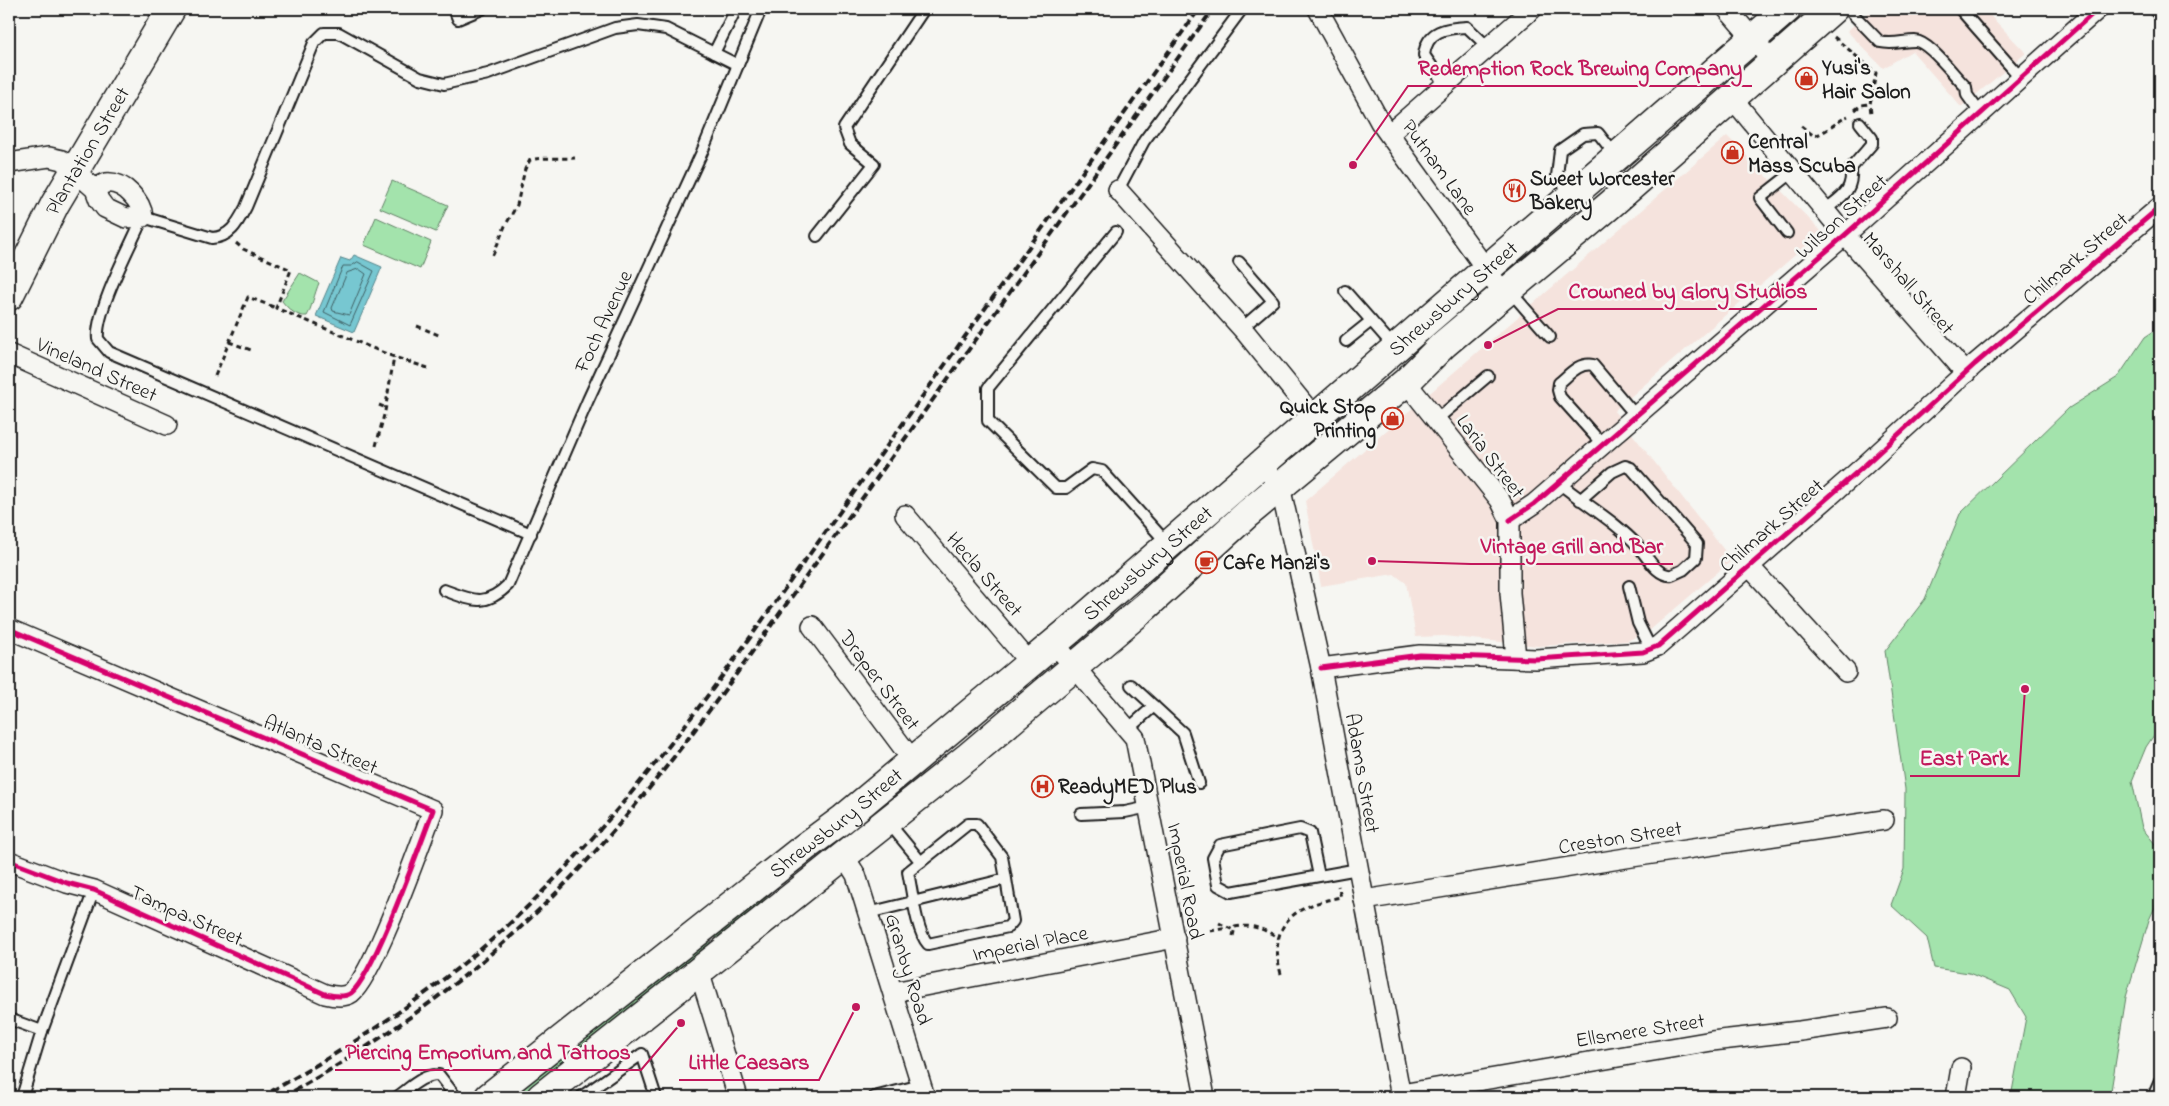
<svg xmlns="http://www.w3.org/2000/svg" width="2169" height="1106" font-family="'Indie Flower',sans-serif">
	<rect width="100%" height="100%" fill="#f6f6f2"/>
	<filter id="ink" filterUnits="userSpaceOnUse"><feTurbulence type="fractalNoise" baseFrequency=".02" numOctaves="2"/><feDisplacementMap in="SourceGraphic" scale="10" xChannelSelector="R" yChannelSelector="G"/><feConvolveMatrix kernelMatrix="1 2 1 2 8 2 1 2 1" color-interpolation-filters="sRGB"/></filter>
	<g filter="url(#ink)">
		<g fill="#f5e3dd">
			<path d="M 1873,9 L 1984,9 L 2026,53 L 1961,107 L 1912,51 L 1883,68 L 1847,31 Z"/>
			<path d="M 1727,136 L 1822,232 L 1614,411 L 1732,560 L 1649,631 L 1627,641 L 1538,646 L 1444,636 L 1416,637 L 1406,583 L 1394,574 L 1321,586 L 1305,501 Z"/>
		</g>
		<g fill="#a3e3ac" stroke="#608064">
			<path d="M 392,181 L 448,205 L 436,232 L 380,208 Z"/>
			<path d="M 376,217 L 431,242 L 420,269 L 364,245 Z"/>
			<path d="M 300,273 L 319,283 C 315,292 311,310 307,316 C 297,317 288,309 282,301 Z"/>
			<path d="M 2160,327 L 2160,726 L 2146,747 L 2132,781 L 2142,828 L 2160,850 L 2160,896 L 2149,920 L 2126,997 L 2110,1097 L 2011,1097 L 2026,1017 L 2010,990 L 1969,973 L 1934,968 L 1927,938 L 1891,905 L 1904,869 L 1905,789 L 1885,651 L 1925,599 L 1960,514 L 2069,408 L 2118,377 L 2145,337 Z"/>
			<path d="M 771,891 L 771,893 L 719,942 L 713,933 Z"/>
			<path d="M 707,938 L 713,947 L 522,1097 L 506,1097 Z"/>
		</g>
		<path fill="#77c7d1" stroke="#538389" d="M 354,255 L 382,267 L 354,332 L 316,316 L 341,258 L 350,261 Z"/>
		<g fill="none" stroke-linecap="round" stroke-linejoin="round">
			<g stroke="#406064" stroke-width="1">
				<path d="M 358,262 L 374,271 L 350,325 L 324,312 L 343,266 L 351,266 Z"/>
				<path d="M 359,269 L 366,274 L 349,315 L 333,311 L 332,308 L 347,273 Z"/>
			</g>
			<defs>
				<g id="service">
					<path d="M 454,9 L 458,19 L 482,9"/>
					<path d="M 1848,9 L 1880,42 C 1893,45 1903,41 1915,41 C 1929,41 1955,77 1966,87 L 1967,95 L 1980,113"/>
					<path d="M 1960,9 L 2020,77"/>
					<path d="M 714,53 L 733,15 L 731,9"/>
					<path d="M 1445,85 L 1424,55 C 1427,30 1446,28 1467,27 L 1488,47"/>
					<path d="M 1118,190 L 1144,141 L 1242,9"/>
					<path d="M 1571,193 L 1557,176 L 1560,150 L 1583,134 L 1598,133 L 1616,156"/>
					<path d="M 1825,210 C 1842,196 1853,192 1851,168 L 1872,144 L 1872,138 L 1860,123"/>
					<path d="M 1116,232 L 988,388 L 988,421 L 1056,488 L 1066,488 L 1092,469 L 1102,471 L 1167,543"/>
					<path d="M 1787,233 L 1760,198 L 1793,172"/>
					<path d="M 817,236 L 874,164 L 850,144 L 844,128 L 924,9"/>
					<path d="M 1239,262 L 1273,301 L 1242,328"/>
					<path d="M 1509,290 L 1550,337"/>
					<path d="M 1345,291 L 1395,348"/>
					<path d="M 1346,341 L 1371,321"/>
					<path d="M 1436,420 L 1488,376"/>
					<path d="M 1603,445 L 1560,397 L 1558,390 L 1559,383 C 1569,375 1579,362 1593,365 L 1636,416"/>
					<path d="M 1559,483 C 1585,504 1616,522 1638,546 C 1647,556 1657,577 1672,575 L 1683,570 L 1696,558 L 1697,544 L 1631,468 L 1625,466 L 1612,472 L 1580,500"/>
					<path d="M 531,534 L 109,352 L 98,339 C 95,311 131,245 143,217 L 212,238 C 231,237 238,222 246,207 L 314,43 L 324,33 L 339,33 L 420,78 L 444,84 L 488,74 L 615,28 L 638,25 L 666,29 L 738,65"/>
					<path d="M 1629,586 L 1638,623 L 1651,649"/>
					<path d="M 444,590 C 471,600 485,608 508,585 L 588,400 L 702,152 L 761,9"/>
					<path d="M 1131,685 L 1183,733 L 1199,783"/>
					<path d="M 1128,729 L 1154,706"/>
					<path d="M 1081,814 L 1125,812 L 1149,807"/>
					<path d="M 888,822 L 921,862"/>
					<path d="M 1319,876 L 1310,833 L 1300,829 L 1220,845 L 1213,858 L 1218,885 L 1231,892 L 1358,869"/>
					<path d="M 868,913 L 1006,879 L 1002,857 L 977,824 L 968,824 L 908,872 C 912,890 916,931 928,944 L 1008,927 L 1013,921 L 1006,879"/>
					<path d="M 9,1019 L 42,1031 L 22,1097"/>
					<path d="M 42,1031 L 94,890"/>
					<path d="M 397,1097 C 410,1088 423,1074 439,1075 L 456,1097"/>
					<path d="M 581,1097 L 642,1054 L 656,1097"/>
					<path d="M 874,1097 L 921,1085"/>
					<path d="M 2153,1097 L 2160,1081"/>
				</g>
				<g id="minor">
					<path d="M 1318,9 L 1380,122 L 1504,294"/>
					<path d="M 1727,9 L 1772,61"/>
					<path d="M 2159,9 L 2160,10"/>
					<path d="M 1732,98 L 1845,235 L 1966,373"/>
					<path d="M 1389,134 L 1532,9"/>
					<path d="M 9,163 L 49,157 L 62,160 L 95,189 L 99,200 L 105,208 L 126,218 L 143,217 C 142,202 124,181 106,183 C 103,184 98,187 95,189"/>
					<path d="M 1118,190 L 1246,333 L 1315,418"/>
					<path d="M 9,354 L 167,425"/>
					<path d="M 1406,382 L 1500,500 L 1510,520 L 1510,593 L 1516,658"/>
					<path d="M 1262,464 L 1280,486 L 1321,668 L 1401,1097"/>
					<path d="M 905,515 L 1029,662"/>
					<path d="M 1510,520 L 1534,504 L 1845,235 L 2098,9"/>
					<path d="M 1749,566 L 1846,672"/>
					<path d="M 812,626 L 913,761"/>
					<path d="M 9,629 L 433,810 C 420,844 374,975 351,993 C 344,998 333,996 325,994 L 94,890 L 67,883 L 9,861"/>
					<path d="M 1054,643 L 1135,738 L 1205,1097"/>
					<path d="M 1321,668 L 1420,655 L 1536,659 L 1643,652 L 1658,646 L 1864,466 L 1975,364 L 2160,207"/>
					<path d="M 844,856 L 856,875 L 925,1097"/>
					<path d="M 1364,900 L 1632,857 L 1884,820"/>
					<path d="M 699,971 L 738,1097"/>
					<path d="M 893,992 L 1175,938"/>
					<path d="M 1401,1094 L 1712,1041 L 1800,1031 L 1887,1018"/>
					<path d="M 1956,1097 L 1961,1068"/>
				</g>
				<g id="secondary">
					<path id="s1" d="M 9,296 L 55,204 L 171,9"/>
				</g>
				<g id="primary">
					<path id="s2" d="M 489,1097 L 805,847 L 843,819 L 1070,630 L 1787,9"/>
					<path d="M 541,1097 L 969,756 L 1145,607 L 1247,514 L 1406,382 L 1444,344 L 1610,205 L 1833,9"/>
				</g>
			</defs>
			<use href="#service" stroke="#1c1c1c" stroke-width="14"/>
			<use href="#minor" stroke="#1c1c1c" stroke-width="22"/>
			<use href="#secondary" stroke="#1c1c1c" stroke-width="31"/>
			<use href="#primary" stroke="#1c1c1c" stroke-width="31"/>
			<g stroke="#1c1c1c" stroke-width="3" stroke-dasharray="5 4" stroke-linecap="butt">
				<path d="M 1834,37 L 1876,73 L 1870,104 L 1871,114"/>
				<path d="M 1855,110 L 1861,105 L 1870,104"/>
				<path d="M 1801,126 L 1814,136 C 1827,132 1836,122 1848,116"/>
				<path d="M 236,243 L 243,249 L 291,270 L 276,308 L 394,357 L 428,368"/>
				<path d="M 493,255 L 505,226 L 517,205 L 525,169 L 530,160 C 539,157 562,159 575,158"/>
				<path d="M 417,326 L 441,336"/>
				<path d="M 229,342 L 251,350"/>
				<path d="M 215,376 L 248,297 L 276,308"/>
				<path d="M 379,405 L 386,408"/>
				<path d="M 376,446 L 385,411 L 394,357"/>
				<path d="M 1219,923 L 1233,930"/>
				<path d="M 1210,931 L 1228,928"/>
				<path d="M 1233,936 L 1235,927 C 1252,924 1264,929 1279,938"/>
				<path d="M 1281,974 C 1267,922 1295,906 1341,897 L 1338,886"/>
			</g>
			<use href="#service" stroke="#f6f6f2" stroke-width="10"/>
			<use href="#minor" stroke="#f6f6f2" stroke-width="19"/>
			<use href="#secondary" stroke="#f6f6f2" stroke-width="28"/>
			<use href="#primary" stroke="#f6f6f2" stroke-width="28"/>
			<g stroke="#1c1c1c" stroke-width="4" stroke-dasharray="8 4" stroke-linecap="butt">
				<path d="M 261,1097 C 362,1041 462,975 543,891 C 611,822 671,745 729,667 L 1199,9"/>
				<path d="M 283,1097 C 379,1044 471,978 549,900 C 619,831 679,752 737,673 L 1213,9"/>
			</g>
			<defs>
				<g id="cycleway">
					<path d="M 1510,520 L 1534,504 L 1845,235 L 2098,9"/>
					<path d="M 9,629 L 433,810 C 420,844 374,975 351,993 C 344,998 333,996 325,994 L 94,890 L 67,883 L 9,861"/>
					<path d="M 1321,668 L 1420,655 L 1536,659 L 1643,652 L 1658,646 L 1864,466 L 1975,364 L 2160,207"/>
				</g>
			</defs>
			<use href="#cycleway" stroke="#f6f6f2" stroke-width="8"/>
			<use href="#cycleway" stroke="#d6006c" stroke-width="5"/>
		</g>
	</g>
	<defs>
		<symbol id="shop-ring" viewBox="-11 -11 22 22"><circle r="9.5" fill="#f6f6f2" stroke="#c8321e" stroke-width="1.5"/><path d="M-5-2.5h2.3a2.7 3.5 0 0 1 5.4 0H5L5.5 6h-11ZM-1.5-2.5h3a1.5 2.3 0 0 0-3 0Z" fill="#c8321e"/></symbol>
		<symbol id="restaurant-ring" viewBox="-11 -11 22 22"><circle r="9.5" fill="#f6f6f2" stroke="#c8321e" stroke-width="1.5"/><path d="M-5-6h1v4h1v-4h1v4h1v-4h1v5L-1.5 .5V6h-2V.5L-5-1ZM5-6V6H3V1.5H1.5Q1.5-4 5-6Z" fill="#c8321e"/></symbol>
		<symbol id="cafe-ring" viewBox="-11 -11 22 22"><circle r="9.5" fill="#f6f6f2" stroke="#c8321e" stroke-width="1.5"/><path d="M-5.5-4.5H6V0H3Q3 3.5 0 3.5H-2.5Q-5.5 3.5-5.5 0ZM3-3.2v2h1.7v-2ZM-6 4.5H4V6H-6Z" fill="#c8321e"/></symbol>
		<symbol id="hospital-ring" viewBox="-11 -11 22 22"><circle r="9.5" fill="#f6f6f2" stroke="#c8321e" stroke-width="1.5"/><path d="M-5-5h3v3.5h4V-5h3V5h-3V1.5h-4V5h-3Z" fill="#c8321e"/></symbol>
	</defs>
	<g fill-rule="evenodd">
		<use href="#shop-ring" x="1794" y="66" width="25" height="25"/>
		<use href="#shop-ring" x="1720" y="140" width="25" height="25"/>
		<use href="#restaurant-ring" x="1502" y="178" width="25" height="25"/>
		<use href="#shop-ring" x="1380" y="406" width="25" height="25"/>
		<use href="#cafe-ring" x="1194" y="550" width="25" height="25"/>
		<use href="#hospital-ring" x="1030" y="774" width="25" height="25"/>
	</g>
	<g text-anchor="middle" stroke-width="5" stroke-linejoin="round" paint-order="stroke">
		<g font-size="21" font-weight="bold" fill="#1c1c1c" stroke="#f6f6f2" text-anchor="start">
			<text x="1822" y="74">Yusi's<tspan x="1822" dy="24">Hair Salon</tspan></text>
			<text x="1748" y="148">Central<tspan x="1748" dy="24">Mass Scuba</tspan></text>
			<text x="1530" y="185">Sweet Worcester<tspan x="1530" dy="24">Bakery</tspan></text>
			<text x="1376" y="413" text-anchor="end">Quick Stop<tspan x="1376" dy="24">Printing</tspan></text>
			<text x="1223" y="569">Cafe Manzi's</text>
			<text x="1058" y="793">ReadyMED Plus</text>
		</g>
		<g font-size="21" fill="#1c1c1c" stroke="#f6f6f2">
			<text dy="7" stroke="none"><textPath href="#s1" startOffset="165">Plantation Street</textPath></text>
			<text transform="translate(1440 167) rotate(54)" y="7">Putnam Lane</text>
			<text transform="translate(1841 216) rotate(-42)" y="7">Wilson Street</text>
			<text transform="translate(2075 258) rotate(-40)" y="7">Chilmark Street</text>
			<text transform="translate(1909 283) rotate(49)" y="7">Marshall Street</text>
			<text dy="7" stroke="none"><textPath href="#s2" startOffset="1252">Shrewsbury Street</textPath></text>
			<text transform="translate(603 321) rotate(-65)" y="7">Foch Avenue</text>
			<text transform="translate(97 369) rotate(24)" y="7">Vineland Street</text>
			<text transform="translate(1491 456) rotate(53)" y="7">Laria Street</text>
			<text transform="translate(1771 525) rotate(-41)" y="7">Chilmark Street</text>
			<text dy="7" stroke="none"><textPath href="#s2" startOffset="848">Shrewsbury Street</textPath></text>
			<text transform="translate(985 574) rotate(49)" y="7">Hecla Street</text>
			<text transform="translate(880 680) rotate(53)" y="7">Draper Street</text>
			<text transform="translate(321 744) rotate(23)" y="7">Atlanta Street</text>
			<text transform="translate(1363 773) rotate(80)" y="7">Adams Street</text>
			<text dy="7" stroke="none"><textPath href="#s2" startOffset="442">Shrewsbury Street</textPath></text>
			<text transform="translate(1620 837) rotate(-9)" y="7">Creston Street</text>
			<text transform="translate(1186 881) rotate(79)" y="7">Imperial Road</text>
			<text transform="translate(187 915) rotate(24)" y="7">Tampa Street</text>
			<text transform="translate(1030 943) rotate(-11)" y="7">Imperial Place</text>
			<text transform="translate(909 969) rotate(73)" y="7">Granby Road</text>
			<text transform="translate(1640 1030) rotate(-9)" y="7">Ellsmere Street</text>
		</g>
	</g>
	<path fill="none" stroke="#c2185b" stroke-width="2" d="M1353 165L1408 86H1752M1488 345L1558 309H1817M1372 561L1471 564H1673M2025 689L2019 776H1910M681 1023L641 1070H335M856 1007L819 1080H679"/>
	<g fill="#c2185b" stroke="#f6f6f2" stroke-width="2">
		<circle cx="1353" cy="165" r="5"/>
		<circle cx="1488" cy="345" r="5"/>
		<circle cx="1372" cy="561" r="5"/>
		<circle cx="2025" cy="689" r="5"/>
		<circle cx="681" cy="1023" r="5"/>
		<circle cx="856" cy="1007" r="5"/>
	</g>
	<g font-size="22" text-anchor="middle" font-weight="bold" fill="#c2185b" stroke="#f6f6f2" stroke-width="5" stroke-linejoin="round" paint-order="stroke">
		<text x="1580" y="75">Redemption Rock Brewing Company</text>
		<text x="1688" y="298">Crowned by Glory Studios</text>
		<text x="1572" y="553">Vintage Grill and Bar</text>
		<text x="1964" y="765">East Park</text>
		<text x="488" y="1059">Piercing Emporium and Tattoos</text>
		<text x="749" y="1069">Little Caesars</text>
	</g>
	<rect width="2169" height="1106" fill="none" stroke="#f6f6f2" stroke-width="30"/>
	<rect x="15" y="15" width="2139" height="1076" fill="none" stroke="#1c1c1c" stroke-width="2" filter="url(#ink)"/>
</svg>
